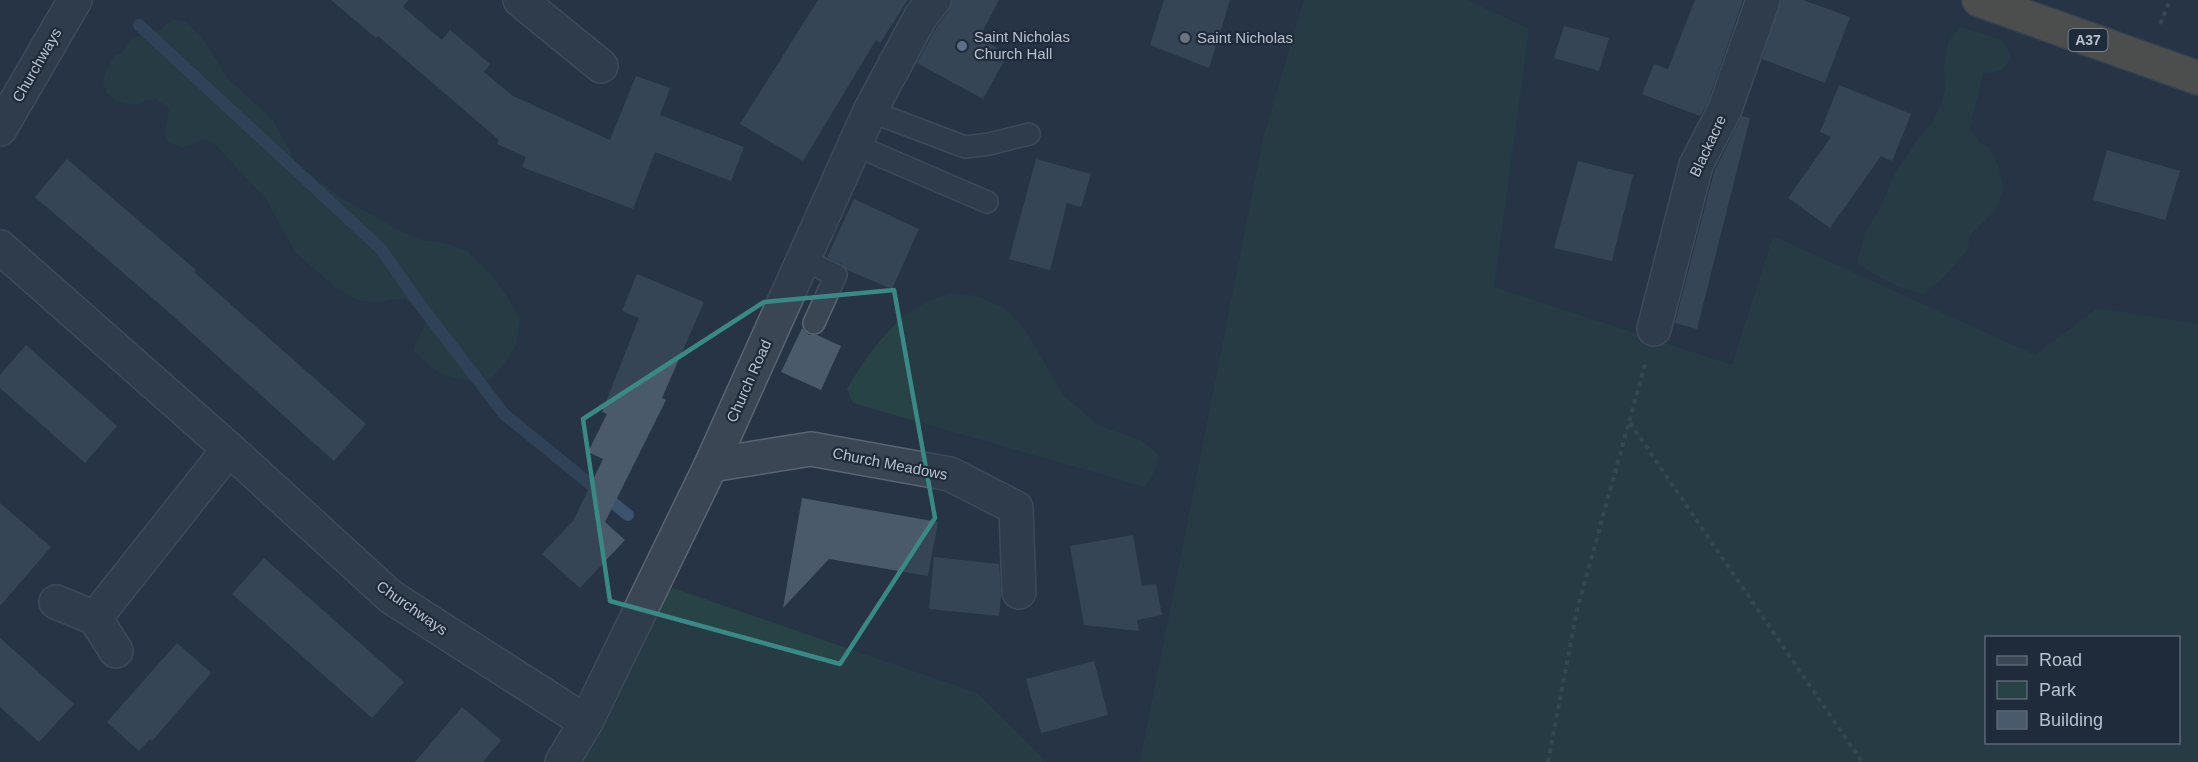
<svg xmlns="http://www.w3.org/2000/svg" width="2198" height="762" font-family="Helvetica,sans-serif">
	<rect width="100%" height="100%" fill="#263445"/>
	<g fill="#284346" fill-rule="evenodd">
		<path d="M 1304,0 L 1467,0 L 1529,29 L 1494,287 L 1732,365 L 1773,236 L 2035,355 L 2098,308 L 2198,324 L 2198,762 L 1140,762 L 1264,135 ZM 1986,638 L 2178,638 L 2178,742 L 1986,742 Z"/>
		<path d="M 173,19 L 186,22 L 201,37 L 216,59 L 226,77 L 273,120 L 296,163 L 338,196 L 397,229 L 420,240 L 445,243 L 467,251 L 493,276 L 509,299 L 520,320 L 516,345 L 503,366 L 488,381 C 452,381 439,377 413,350 L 426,322 L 419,310 L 405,299 L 393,299 L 380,302 L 359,301 L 335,287 L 295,252 L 266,199 L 213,142 L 202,139 C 185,149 183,150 167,140 C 163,128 168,121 169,109 L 156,99 L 145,100 L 137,105 L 116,101 L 106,92 L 103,82 L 106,72 L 113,57 L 123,52 L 130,40 L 142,34 L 158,31 Z"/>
		<path d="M 1960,27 L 2000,39 L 2008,50 L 2011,58 C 2005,70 1996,73 1983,73 L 1970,128 L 1979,142 L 1990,148 L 1999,168 L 2003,189 L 1996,210 L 1970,235 L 1967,251 L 1942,279 L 1923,294 C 1898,288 1878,278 1857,263 L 1865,232 L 1880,209 L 1894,175 L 1919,137 L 1931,125 L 1941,105 L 1945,90 L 1944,66 L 1948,42 Z"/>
		<path d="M 949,293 L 977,296 L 1004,308 L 1024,328 L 1064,396 L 1100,426 L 1140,440 L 1159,455 L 1154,472 L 1145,487 L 853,403 L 847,389 C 863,361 891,321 919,306 C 929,301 940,297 949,293 Z"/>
		<path d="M 670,587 L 977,693 L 1047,762 L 573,762 Z"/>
	</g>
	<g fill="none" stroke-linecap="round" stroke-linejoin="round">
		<path stroke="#3b536e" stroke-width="12" d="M 139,25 L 381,249 L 418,302 L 504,414 L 628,515"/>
	</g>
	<g fill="#4a5a6b">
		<path d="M 331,0 L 408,0 L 403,7 L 442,40 L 450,30 L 490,64 L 484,72 L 513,96 L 610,140 L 636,76 L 670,88 L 660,115 L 744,147 L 731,181 L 655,152 L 633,209 L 522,167 L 526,157 L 497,144 L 499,140 L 378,36 L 376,38 Z"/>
		<path d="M 818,0 L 908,0 L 880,43 L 876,40 L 803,161 L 740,124 Z"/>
		<path d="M 952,0 L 999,0 L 979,38 L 1008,54 L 983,99 L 917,63 L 937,26 L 949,11 Z"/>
		<path d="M 1164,0 L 1230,0 L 1209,68 L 1150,45 Z"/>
		<path d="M 1695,0 L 1743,0 L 1708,102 L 1700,116 L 1642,94 L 1654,64 L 1668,69 Z"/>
		<path d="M 1781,0 L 1803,0 L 1850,17 L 1825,83 L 1762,59 Z"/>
		<path d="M 1564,26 L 1609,38 L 1599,71 L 1554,58 Z"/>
		<path d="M 1839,85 L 1911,114 L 1892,161 L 1881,156 L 1830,228 L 1788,198 L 1831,137 L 1820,132 Z"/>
		<path d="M 1742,116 L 1750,118 L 1697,329 L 1675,323 L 1714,172 Z"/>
		<path d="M 2107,150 L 2180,171 L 2165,220 L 2093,200 Z"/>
		<path d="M 67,159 L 196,270 L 194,272 L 366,424 L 334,461 L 164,308 L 35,197 Z"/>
		<path d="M 1036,159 L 1091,174 L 1081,207 L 1067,203 L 1050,270 L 1009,259 Z"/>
		<path d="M 1578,161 L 1633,175 L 1612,261 L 1554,248 Z"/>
		<path d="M 854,199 L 919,229 L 892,289 L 847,270 L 842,264 L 827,257 Z"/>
		<path d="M 637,274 L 704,302 L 662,398 L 666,400 L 605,522 L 625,540 L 580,588 L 542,554 L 573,521 L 603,459 L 588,452 L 607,414 L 602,412 L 639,318 L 622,311 Z"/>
		<path d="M 802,328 L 809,335 L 817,335 L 841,346 L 821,390 L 781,372 Z"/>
		<path d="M 26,345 L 117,426 L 85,463 L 0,388 L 0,375 Z"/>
		<path d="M 802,498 L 938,522 L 928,576 L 829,559 L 783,608 Z"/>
		<path d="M 0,503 L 51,547 L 0,606 Z"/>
		<path d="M 1133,535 L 1142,586 L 1156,584 L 1162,615 L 1137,620 L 1139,631 L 1084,625 L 1070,546 Z"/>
		<path d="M 934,557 L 999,564 L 1001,595 L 999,616 L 929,609 Z"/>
		<path d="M 264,558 L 404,682 L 372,718 L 232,594 Z"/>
		<path d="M 0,638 L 74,704 L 39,742 L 0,707 Z"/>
		<path d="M 177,643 L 211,673 L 152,741 L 150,739 L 139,751 L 107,722 Z"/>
		<path d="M 1094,661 L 1108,715 L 1041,733 L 1026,679 Z"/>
		<path d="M 462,707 L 501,740 L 483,762 L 415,762 Z"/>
	</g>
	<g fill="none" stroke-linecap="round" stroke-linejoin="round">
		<defs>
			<g id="lane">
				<path d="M 870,111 L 965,147 L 989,144 L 1029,134"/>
				<path d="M 855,145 L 987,202"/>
				<path d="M 803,260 L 836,275 L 814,323"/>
			</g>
			<g id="street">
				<path d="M 520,0 L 601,66"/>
				<path d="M 0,129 L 75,0"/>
				<path d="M 0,247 L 229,449 L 391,597 L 586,722"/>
				<path d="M 1654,329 L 1696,165 L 1725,109 L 1763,0"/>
				<path d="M 711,465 L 811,449 L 950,474 L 1016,508 L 1019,592"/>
				<path d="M 56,602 L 95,618 L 116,651"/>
				<path d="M 95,618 L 229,449"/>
				<path d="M 562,762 L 586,722 L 711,465 L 870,111 L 921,16 L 934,0"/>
			</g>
			<path id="highway" d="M 1979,0 L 2198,78"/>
		</defs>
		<use href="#lane" stroke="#596471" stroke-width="24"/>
		<use href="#street" stroke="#596471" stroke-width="36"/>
		<use href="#highway" stroke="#45515f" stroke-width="36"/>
		<g stroke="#476061" stroke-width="4" stroke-dasharray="4.5 4.5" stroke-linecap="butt">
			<path d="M 2160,24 L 2170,0"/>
			<path d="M 1630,423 L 1862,762"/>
			<path d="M 1548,762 L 1577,610 L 1645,364"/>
		</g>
		<use href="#lane" stroke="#3b4654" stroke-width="21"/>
		<use href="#street" stroke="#3b4654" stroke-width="33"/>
		<use href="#highway" stroke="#7a6b57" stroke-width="33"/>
	</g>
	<path d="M0 0H2198V762H0ZM 894,290 L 935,518 L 840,664 L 610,601 L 583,419 L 764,302 Z" fill="#263445" fill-opacity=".55" fill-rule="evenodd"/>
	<path fill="none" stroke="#398986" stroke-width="4.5" stroke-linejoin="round" d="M 894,290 L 935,518 L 840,664 L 610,601 L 583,419 L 764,302 Z"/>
	<circle fill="#6b7280" stroke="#1f2b3a" stroke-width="2" cx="1185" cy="38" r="6"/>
	<circle fill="#5c6f8a" stroke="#1f2b3a" stroke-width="2" cx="962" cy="46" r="6"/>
	<g text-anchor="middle" stroke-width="4.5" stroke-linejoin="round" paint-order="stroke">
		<rect fill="#1f2b3a" stroke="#8a94a1" stroke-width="1.5" x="2068.5" y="29" width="39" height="22" rx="4.5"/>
		<g font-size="14" font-weight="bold" fill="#b8c1cd">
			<text x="2088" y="45">A37</text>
		</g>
		<g font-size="15" fill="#b8c1cd" stroke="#1f2b3a" text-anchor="start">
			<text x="974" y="42">Saint Nicholas<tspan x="974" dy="17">Church Hall</tspan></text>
			<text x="1197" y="43">Saint Nicholas</text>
		</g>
		<g font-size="15" fill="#b8c1cd" stroke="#1f2b3a">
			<text transform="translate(37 65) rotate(-60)" y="5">Churchways</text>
			<text transform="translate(1708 146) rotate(-65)" y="5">Blackacre</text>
			<text transform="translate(749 381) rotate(-66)" y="5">Church Road</text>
			<text transform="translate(890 464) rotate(11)" y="5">Church Meadows</text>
			<text transform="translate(412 608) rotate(35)" y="5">Churchways</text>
		</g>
	</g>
	<rect x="1985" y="636" width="195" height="108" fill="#1f2b3a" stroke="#5c6775" stroke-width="1.5"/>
	<rect x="1997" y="656" width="30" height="9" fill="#3b4654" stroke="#5c6775" stroke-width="1.5"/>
	<text x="2039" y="666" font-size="18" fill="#b8c1cd">Road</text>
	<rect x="1997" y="681" width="30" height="18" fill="#284346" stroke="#5c6775" stroke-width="1.5"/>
	<text x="2039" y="696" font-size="18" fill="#b8c1cd">Park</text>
	<rect x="1997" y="711" width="30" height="18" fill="#4a5a6b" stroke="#5c6775" stroke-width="1.5"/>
	<text x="2039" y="726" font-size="18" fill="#b8c1cd">Building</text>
</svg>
